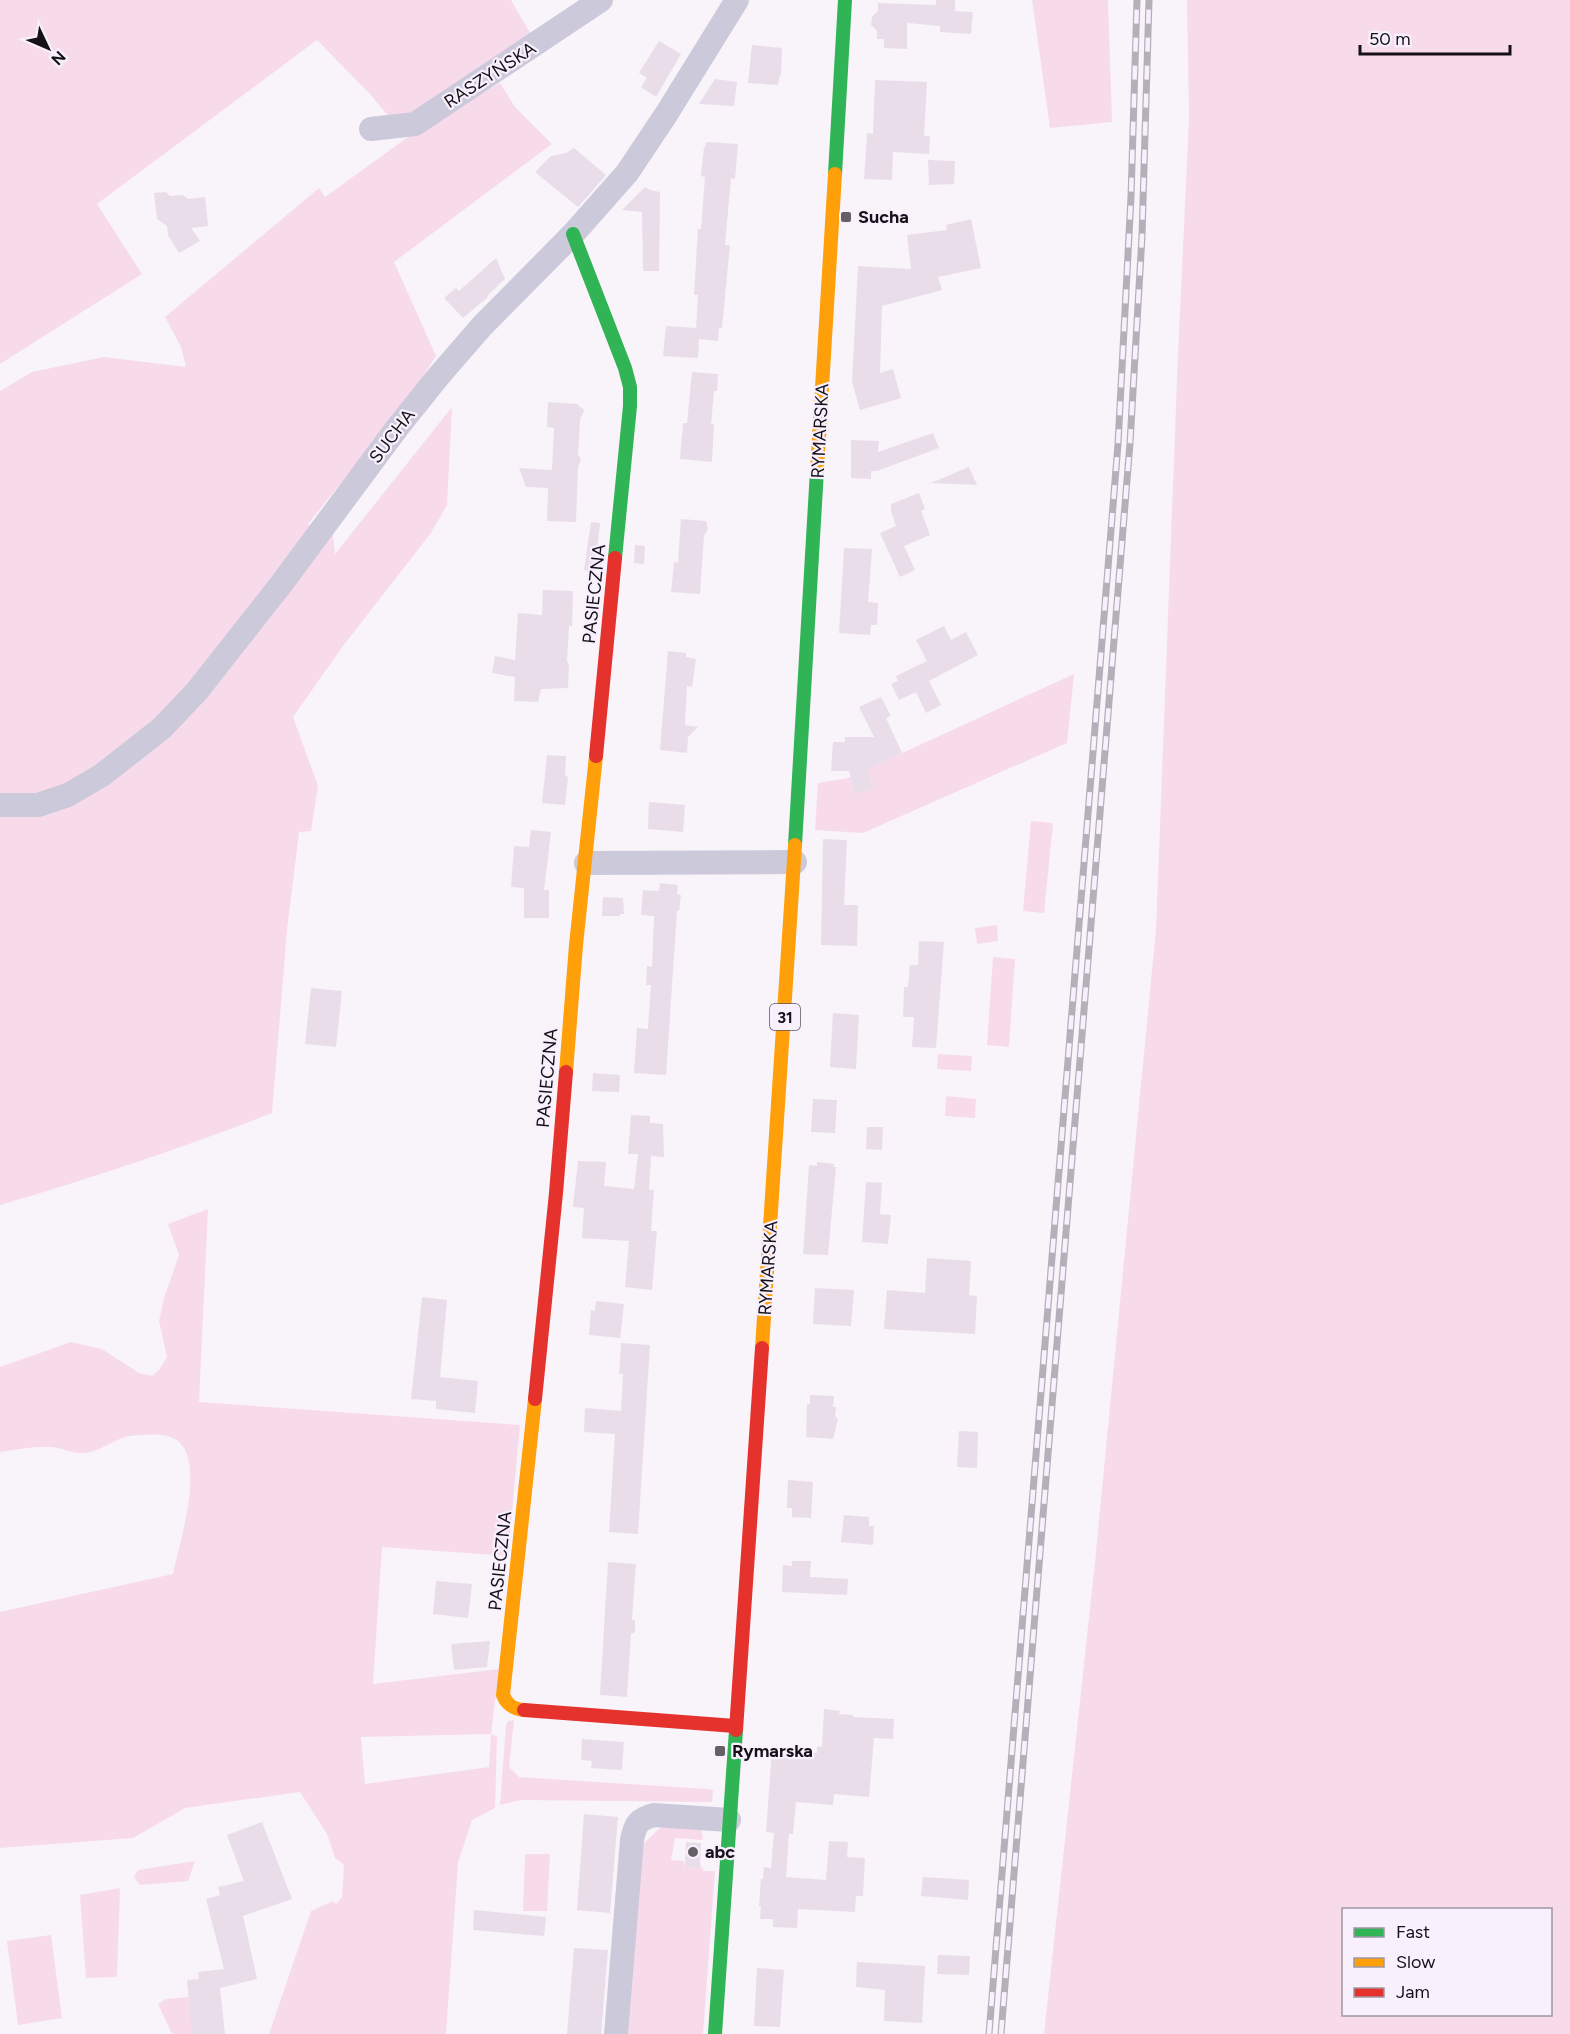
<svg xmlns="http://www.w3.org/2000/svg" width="1570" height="2034" font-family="Figtree,sans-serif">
	<rect width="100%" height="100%" fill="#f8f4fa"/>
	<g fill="#f8dbeb" fill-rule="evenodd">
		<path d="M 0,0 L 511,0 L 533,38 L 409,121 L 392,120 L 369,93 L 317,40 L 97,204 L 142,274 L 0,364 Z"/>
		<path d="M 1032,0 L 1108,0 L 1112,122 L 1050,128 Z"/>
		<path d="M 1187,0 L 1570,0 L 1570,2034 L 1044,2034 L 1095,1562 L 1156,929 L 1178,355 L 1189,118 ZM 1344,1910 L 1550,1910 L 1550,2014 L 1344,2014 Z"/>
		<path d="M 500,83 L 515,107 L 552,144 L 394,262 L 436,356 L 410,397 L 308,524 L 333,536 L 335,554 L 452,407 L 447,505 L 431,533 L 343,646 L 293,717 L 318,786 L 311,831 L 299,832 L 287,930 L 272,1113 C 182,1148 92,1178 0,1205 L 0,391 L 32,372 L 104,357 L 186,367 L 181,347 L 165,317 L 319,188 L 325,197 L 415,132 Z"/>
		<path d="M 1074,674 L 1067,743 L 863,833 L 815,830 L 818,783 L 848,778 Z"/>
		<path d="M 1031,821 L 1053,823 L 1044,913 L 1023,911 Z"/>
		<path d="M 997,925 L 998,941 L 977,944 L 975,928 Z"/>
		<path d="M 993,957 L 1015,959 L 1009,1047 L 987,1045 Z"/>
		<path d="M 938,1054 L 972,1056 L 971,1071 L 937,1069 Z"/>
		<path d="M 946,1096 L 976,1099 L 975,1118 L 945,1116 Z"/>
		<path d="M 208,1209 L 199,1402 L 520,1425 L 508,1556 L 382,1547 L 373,1684 L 499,1669 L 491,1734 L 497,1737 L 495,1808 L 472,1820 L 458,1863 L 446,2034 L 269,2034 L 311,1911 L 333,1901 L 336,1904 L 342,1897 L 344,1865 L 335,1858 L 327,1834 L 300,1792 L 185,1808 L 133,1838 L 0,1848 L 0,1612 L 173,1574 C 178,1547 211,1449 170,1437 C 159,1433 141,1435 129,1436 C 114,1439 101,1451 86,1453 C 74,1455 62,1447 50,1447 C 34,1446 16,1450 0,1452 L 0,1367 L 71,1342 L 102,1349 L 139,1373 L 152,1376 L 159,1370 L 167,1357 L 159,1321 L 164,1298 L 179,1255 L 168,1224 ZM 491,1734 L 489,1767 L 365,1784 L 361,1737 Z"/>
		<path d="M 514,1720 L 509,1767 L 519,1777 L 707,1789 L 713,1790 L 712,1802 L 521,1800 L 500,1805 L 506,1725 L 508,1721 Z"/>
		<path d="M 662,1826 L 701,1828 L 703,1840 L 675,1838 L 671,1860 L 684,1861 L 685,1867 L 703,1868 L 703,1871 L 715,1871 L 703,2034 L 625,2034 L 643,1844 Z"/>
		<path d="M 525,1854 L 550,1854 L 547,1911 L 523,1911 Z"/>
		<path d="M 195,1861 L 188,1881 L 140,1885 L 134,1877 L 138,1870 Z"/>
		<path d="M 120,1888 L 117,1977 L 86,1978 L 80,1895 Z"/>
		<path d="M 51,1935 L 62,2018 L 18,2025 L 7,1941 Z"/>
		<path d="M 189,1997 L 193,2034 L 172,2034 L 158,2004 L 166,1999 Z"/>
	</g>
	<g fill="#eaddea">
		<path d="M 936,0 L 955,0 L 955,11 L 973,12 L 971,34 L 940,32 L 940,26 L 907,23 L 907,49 L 884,48 L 884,39 L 877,39 L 877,31 L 871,25 L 872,17 L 878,11 L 878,3 L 936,5 Z"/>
		<path d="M 659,41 L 681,54 L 656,97 L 641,87 L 647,78 L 639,73 Z"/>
		<path d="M 752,45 L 782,48 L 781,75 L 780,75 L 778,85 L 748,83 Z"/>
		<path d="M 715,79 L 737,82 L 734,106 L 699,104 Z"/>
		<path d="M 875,80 L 927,82 L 924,136 L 930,136 L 929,154 L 893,152 L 892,180 L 864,179 L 867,133 L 873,134 Z"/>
		<path d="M 706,142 L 738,144 L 735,179 L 731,178 L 725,245 L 730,245 L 722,328 L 719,328 L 718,341 L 699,339 L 698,358 L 663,356 L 666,326 L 696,328 L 698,295 L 694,295 L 698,229 L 701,229 L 705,177 L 701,176 L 704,147 L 705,148 Z"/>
		<path d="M 574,148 L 606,175 L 578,207 L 535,172 L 551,156 L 566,153 Z"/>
		<path d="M 928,160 L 955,161 L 954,184 L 929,185 Z"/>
		<path d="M 645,187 L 650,190 L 660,192 L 659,271 L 643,271 L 642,212 L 622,210 Z"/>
		<path d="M 166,192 L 170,196 L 183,195 L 188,199 L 205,197 L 208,226 L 191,228 L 200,241 L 179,253 L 168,235 L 167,226 L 157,219 L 154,193 Z"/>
		<path d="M 971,219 L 981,268 L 938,277 L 942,290 L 882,306 L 880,373 L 893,369 L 901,398 L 860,410 L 852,382 L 858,266 L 911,269 L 907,235 L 947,230 L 946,225 Z"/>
		<path d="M 496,258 L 505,279 L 487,296 L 488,297 L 463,318 L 444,298 L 456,288 L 459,291 Z"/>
		<path d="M 692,372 L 718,374 L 717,391 L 714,391 L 711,424 L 714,424 L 712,462 L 680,459 L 683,423 L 687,423 Z"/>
		<path d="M 548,402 L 577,404 L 584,410 L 580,420 L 578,455 L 581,459 L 578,468 L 576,522 L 547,521 L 548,488 L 526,487 L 519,468 L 552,470 L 554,428 L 547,427 Z"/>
		<path d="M 933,433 L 939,448 L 877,471 L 871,471 L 871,479 L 851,478 L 851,440 L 879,441 L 878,452 Z"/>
		<path d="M 969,467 L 977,485 L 931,483 Z"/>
		<path d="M 919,493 L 925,509 L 921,511 L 930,535 L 904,546 L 915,570 L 900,577 L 880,533 L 896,526 L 891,511 L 891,504 Z"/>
		<path d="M 681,519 L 706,521 L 708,529 L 704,536 L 700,594 L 671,592 L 674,562 L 678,563 Z"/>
		<path d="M 591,522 L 600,523 L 595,571 L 584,570 Z"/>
		<path d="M 635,545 L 645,546 L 644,564 L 634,563 Z"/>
		<path d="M 844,548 L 872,549 L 868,602 L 878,603 L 877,625 L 871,625 L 870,635 L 839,633 Z"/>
		<path d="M 543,590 L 573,591 L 572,626 L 569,626 L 567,661 L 569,665 L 568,688 L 541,689 L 538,702 L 514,701 L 515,677 L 492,673 L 495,656 L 515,660 L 518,613 L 542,615 Z"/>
		<path d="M 944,626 L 951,640 L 966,632 L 978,655 L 929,681 L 941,705 L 926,713 L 916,692 L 899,700 L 891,684 L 898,681 L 896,676 L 927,661 L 916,640 Z"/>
		<path d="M 668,651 L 686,653 L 686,657 L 696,659 L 692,687 L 687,686 L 685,725 L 698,727 L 688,737 L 687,753 L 660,750 Z"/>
		<path d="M 881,697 L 891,716 L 886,718 L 902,753 L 868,769 L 873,789 L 855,794 L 849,771 L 831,771 L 833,742 L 845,742 L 845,737 L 874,737 L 859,707 Z"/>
		<path d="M 547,755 L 566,756 L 565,776 L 568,777 L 565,805 L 542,803 Z"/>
		<path d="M 649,802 L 685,805 L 683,832 L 648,829 Z"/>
		<path d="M 531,830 L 551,832 L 544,890 L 549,890 L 549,918 L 524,918 L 524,888 L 511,887 L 514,846 L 529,847 Z"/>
		<path d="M 823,839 L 847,840 L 844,905 L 858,905 L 857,946 L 821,945 Z"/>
		<path d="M 660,883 L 678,885 L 677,894 L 681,895 L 679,911 L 677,911 L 666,1075 L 634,1073 L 637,1028 L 648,1029 L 651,985 L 646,985 L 647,966 L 652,967 L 654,916 L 641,915 L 643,890 L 659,891 Z"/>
		<path d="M 603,897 L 623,898 L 624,914 L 620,914 L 620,916 L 602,916 Z"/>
		<path d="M 919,941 L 944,942 L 936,1048 L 912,1047 L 914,1017 L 903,1017 L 904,987 L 908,987 L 910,965 L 918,965 Z"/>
		<path d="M 311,988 L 342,991 L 336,1047 L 305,1044 Z"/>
		<path d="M 833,1013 L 859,1015 L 856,1069 L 830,1067 Z"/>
		<path d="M 593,1073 L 620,1075 L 619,1092 L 592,1091 Z"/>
		<path d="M 813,1099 L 837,1100 L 835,1133 L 811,1132 Z"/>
		<path d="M 631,1115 L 650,1116 L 650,1123 L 663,1124 L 664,1157 L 651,1156 L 649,1190 L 654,1190 L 651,1231 L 657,1231 L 652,1290 L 625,1287 L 629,1241 L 582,1238 L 584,1208 L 573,1207 L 578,1161 L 606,1162 L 604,1186 L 634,1189 L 638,1154 L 628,1154 Z"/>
		<path d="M 867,1127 L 883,1127 L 882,1150 L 866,1149 Z"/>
		<path d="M 817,1162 L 834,1164 L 833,1167 L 836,1167 L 828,1255 L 803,1254 L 809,1165 L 817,1166 Z"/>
		<path d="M 866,1182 L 882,1183 L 880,1214 L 891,1215 L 888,1244 L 862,1242 Z"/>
		<path d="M 927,1258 L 971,1261 L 969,1295 L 977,1296 L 975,1334 L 884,1329 L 887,1290 L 925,1293 Z"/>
		<path d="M 815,1288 L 854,1290 L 851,1326 L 813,1324 Z"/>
		<path d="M 422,1297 L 447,1300 L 440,1377 L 478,1381 L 475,1413 L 436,1409 L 436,1401 L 411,1399 Z"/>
		<path d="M 596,1301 L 624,1304 L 620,1338 L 589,1335 L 591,1310 L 595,1311 Z"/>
		<path d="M 621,1343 L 650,1345 L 638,1534 L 609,1532 L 615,1434 L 584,1432 L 585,1408 L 621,1411 L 623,1374 L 619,1374 Z"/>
		<path d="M 810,1395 L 834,1396 L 833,1407 L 836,1407 L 835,1416 L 838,1419 L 833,1439 L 806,1437 L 807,1404 L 810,1404 Z"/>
		<path d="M 959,1431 L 978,1432 L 977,1468 L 957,1467 Z"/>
		<path d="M 788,1480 L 813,1482 L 811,1518 L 792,1517 L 792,1508 L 787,1508 Z"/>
		<path d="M 844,1515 L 869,1517 L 869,1526 L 874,1526 L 873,1545 L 841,1542 Z"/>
		<path d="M 792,1561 L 811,1561 L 810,1577 L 848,1579 L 847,1595 L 782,1592 L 783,1565 L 792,1566 Z"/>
		<path d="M 608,1562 L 636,1564 L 632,1620 L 635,1620 L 635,1632 L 631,1634 L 627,1697 L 600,1695 Z"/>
		<path d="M 436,1581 L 472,1584 L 468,1618 L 433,1614 Z"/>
		<path d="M 490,1641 L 487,1667 L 454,1670 L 451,1644 Z"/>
		<path d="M 824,1709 L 840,1711 L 839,1714 L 853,1715 L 853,1717 L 894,1719 L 893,1739 L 874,1738 L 869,1797 L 834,1794 L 833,1805 L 796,1802 L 793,1834 L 789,1834 L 786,1877 L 826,1880 L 829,1841 L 848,1842 L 847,1857 L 865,1858 L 863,1896 L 856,1896 L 855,1912 L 798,1909 L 797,1928 L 773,1927 L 773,1919 L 760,1919 L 761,1906 L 759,1906 L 761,1879 L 763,1879 L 764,1867 L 771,1868 L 774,1833 L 766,1832 L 772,1750 L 817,1753 L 817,1746 L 822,1747 Z"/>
		<path d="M 582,1739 L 624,1742 L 622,1770 L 591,1768 L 592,1761 L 581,1760 Z"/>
		<path d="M 584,1814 L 618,1817 L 610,1913 L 577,1910 Z"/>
		<path d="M 262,1822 L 292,1899 L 243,1916 L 257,1979 L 220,1988 L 225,2034 L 192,2034 L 187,1980 L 199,1979 L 198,1972 L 224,1969 L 206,1899 L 220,1895 L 218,1887 L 244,1881 L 227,1835 Z"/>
		<path d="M 686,1842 L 701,1843 L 700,1868 L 685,1867 Z"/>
		<path d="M 923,1877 L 969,1880 L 968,1900 L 921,1896 Z"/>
		<path d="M 474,1910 L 546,1917 L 544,1936 L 473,1930 Z"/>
		<path d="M 574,1948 L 608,1950 L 601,2034 L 567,2034 Z"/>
		<path d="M 938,1955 L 970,1956 L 969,1975 L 937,1974 Z"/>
		<path d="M 857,1962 L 925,1966 L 922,2023 L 884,2021 L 885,1990 L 856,1987 Z"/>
		<path d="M 757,1968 L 784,1970 L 780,2027 L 754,2026 Z"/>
	</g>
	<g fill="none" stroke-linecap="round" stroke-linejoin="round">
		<g stroke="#ccc9da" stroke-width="24">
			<path d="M 371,129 L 415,124 L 601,0"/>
			<path d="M 0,805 L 38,805 L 68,795 L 102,775 L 162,728 L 197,691 L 282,583 L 397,428 L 437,378 L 482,326 L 573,234 L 627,173 L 667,113 L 737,0"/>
			<path d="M 586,863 L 795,862"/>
			<path d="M 616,2034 L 632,1840 C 635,1825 638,1819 654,1815 L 729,1820"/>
		</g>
		<g stroke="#30b455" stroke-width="14">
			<path d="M 835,174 L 845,0"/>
			<path d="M 573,234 L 625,368 L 630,387 L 630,406 L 615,558"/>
			<path d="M 795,845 L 817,470"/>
			<path d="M 715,2034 L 736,1730"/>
		</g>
		<g stroke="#ff9f0a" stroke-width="14">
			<path d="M 817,470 L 835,174"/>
			<path d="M 566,1072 L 576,945 L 596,756"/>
			<path d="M 762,1348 L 795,845"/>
			<path d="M 524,1710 C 513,1709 507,1705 503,1695 L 535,1399"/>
		</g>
		<g stroke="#e5322d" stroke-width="14">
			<path d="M 596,756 L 615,558"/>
			<path d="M 535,1399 L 556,1193 L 566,1072"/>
			<path d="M 524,1710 L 735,1726"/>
			<path d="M 736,1730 L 762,1348"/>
		</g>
		<defs>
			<g id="rail">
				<path d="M 989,2034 L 1118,444 L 1131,197 L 1137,0"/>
				<path d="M 1001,2034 L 1130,443 L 1142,236 L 1149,0"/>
			</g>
		</defs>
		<use href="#rail" stroke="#b4b0ba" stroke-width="7"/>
		<use href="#rail" stroke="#f9f0fe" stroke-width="4.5" stroke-dasharray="14" stroke-linecap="butt"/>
	</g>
	<g fill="#646066" stroke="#f9f0fe" stroke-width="2">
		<rect x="840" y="211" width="12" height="12" rx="3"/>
		<rect x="714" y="1745" width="12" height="12" rx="3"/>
		<circle cx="693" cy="1852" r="6"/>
	</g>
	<g text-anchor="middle" stroke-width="4.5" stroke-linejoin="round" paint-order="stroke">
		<rect fill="#f9f0fe" stroke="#59545c" stroke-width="1.5" x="770" y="1004" width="30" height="26" rx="4.5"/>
		<g font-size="16" font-weight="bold" fill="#151117">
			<text x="785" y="1023">31</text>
		</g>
		<g font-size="18" fill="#151117" stroke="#f9f0fe">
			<text transform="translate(490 75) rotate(-33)" y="6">RASZYŃSKA</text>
			<text transform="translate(820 431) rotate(-87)" y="6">RYMARSKA</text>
			<text transform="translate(392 436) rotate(-53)" y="6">SUCHA</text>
			<text transform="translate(594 594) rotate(-84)" y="6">PASIECZNA</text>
			<text transform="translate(547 1078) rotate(-85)" y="6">PASIECZNA</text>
			<text transform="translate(768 1268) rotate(-86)" y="6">RYMARSKA</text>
			<text transform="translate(500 1561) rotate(-84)" y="6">PASIECZNA</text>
		</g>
		<g font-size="18" font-weight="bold" fill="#151117" stroke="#f9f0fe" text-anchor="start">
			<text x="858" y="223">Sucha</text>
			<text x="732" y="1757">Rymarska</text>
			<text x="705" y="1858">abc</text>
		</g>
	</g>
	<rect x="1342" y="1908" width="210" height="108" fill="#f9f0fe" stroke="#9e97a2" stroke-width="1.5"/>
	<rect x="1354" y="1928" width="30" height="9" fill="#30b455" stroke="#9e97a2" stroke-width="1.5"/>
	<text x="1396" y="1938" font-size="18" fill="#151117">Fast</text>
	<rect x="1354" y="1958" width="30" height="9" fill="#ff9f0a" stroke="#9e97a2" stroke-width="1.5"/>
	<text x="1396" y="1968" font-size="18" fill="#151117">Slow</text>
	<rect x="1354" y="1988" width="30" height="9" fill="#e5322d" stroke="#9e97a2" stroke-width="1.5"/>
	<text x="1396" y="1998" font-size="18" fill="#151117">Jam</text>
	<g transform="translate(48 48) rotate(134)" stroke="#f9f0fe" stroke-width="4.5" paint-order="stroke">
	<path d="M0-4.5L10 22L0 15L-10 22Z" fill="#151117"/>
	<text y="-9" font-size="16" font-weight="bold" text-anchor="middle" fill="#151117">N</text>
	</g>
	<path d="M1360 45v9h150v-9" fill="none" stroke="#151117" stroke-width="3"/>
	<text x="1369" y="45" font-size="18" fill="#151117" stroke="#f9f0fe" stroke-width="4.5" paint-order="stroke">50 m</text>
</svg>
